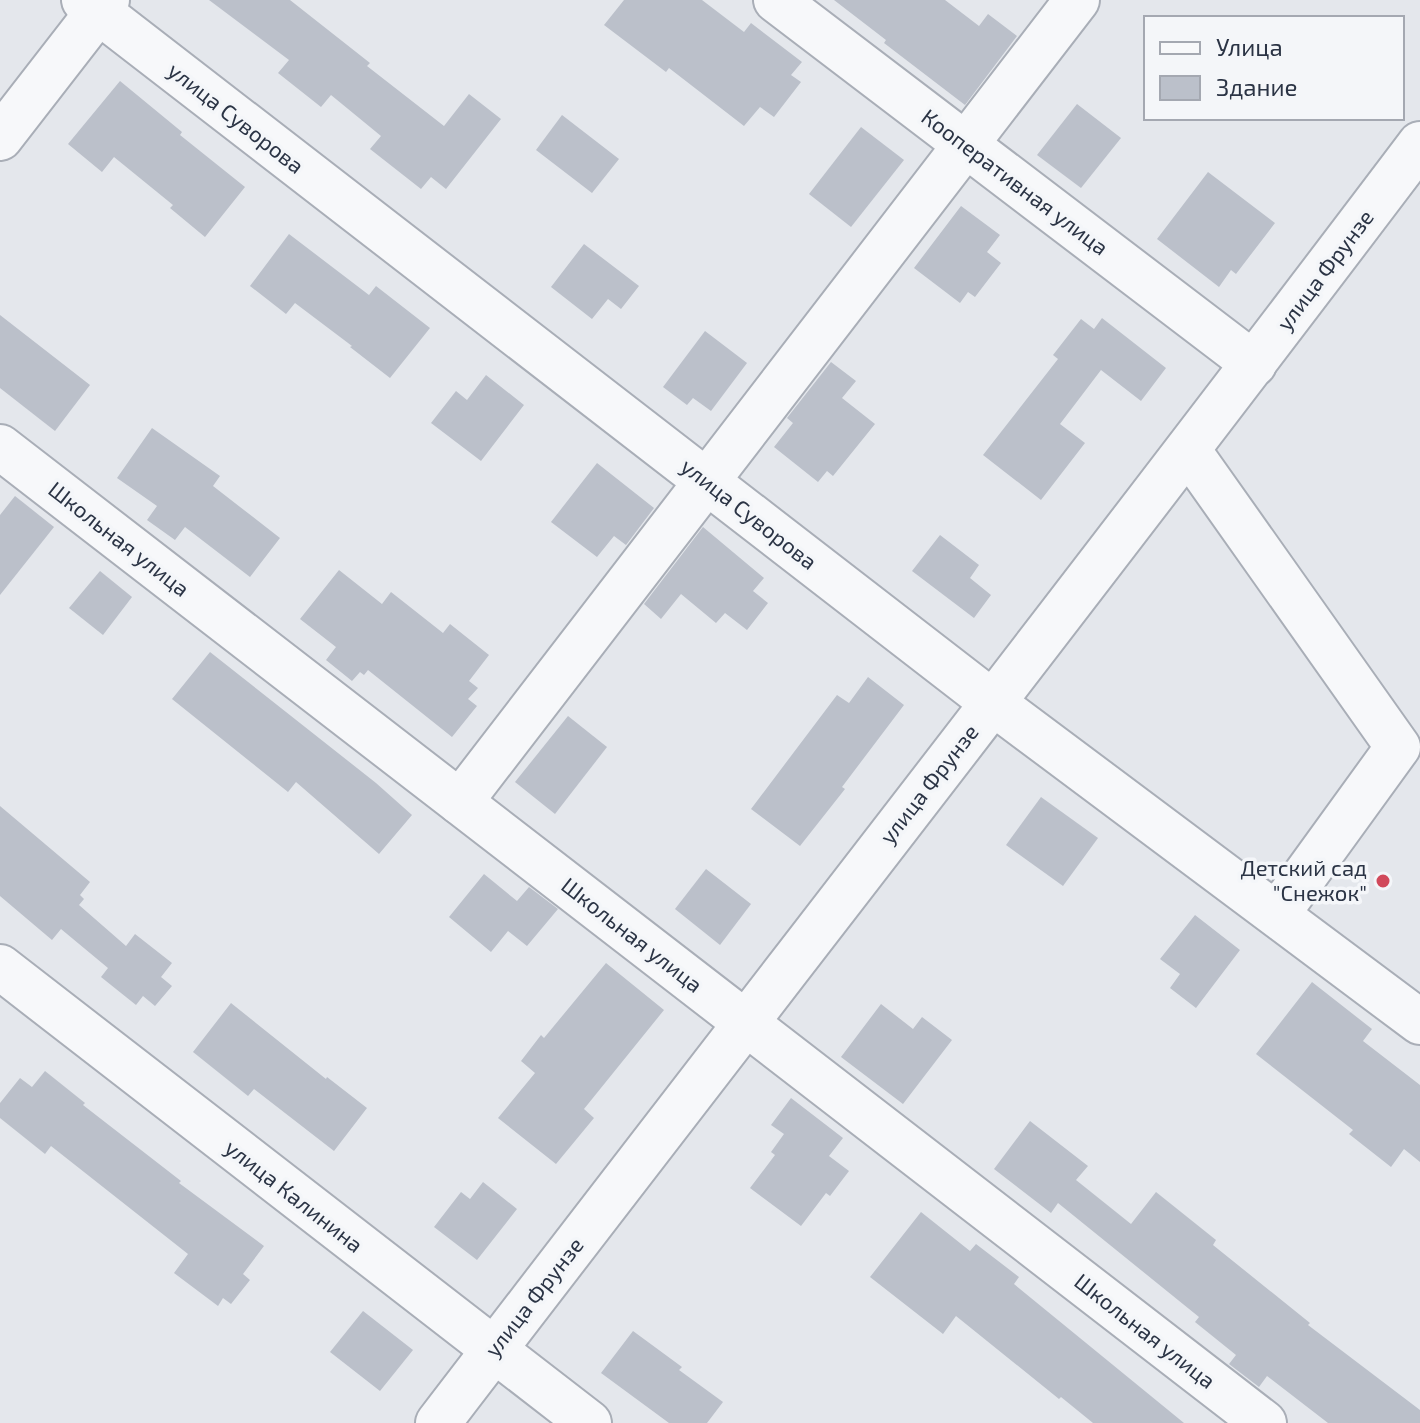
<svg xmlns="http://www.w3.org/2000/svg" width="1420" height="1423" font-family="'Exo 2',sans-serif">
	<rect width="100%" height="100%" fill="#e4e7ec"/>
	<g fill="#bbc0ca">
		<path d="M 209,0 L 290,0 L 370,63 L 367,66 L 444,126 L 469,94 L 501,119 L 446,189 L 431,177 L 421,189 L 370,149 L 381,136 L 331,95 L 321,107 L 278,73 L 289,60 Z"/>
		<path d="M 624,0 L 702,0 L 744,32 L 751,23 L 802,62 L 791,75 L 801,82 L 774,117 L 760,107 L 744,126 L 669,68 L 666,72 L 604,25 Z"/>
		<path d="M 834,0 L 945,0 L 979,26 L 988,14 L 1017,36 L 965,105 L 884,43 L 886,40 Z"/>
		<path d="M 120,81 L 182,132 L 180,135 L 245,187 L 205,237 L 170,208 L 173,205 L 114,157 L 102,172 L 68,144 Z"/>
		<path d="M 1077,104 L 1121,138 L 1081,188 L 1037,155 Z"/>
		<path d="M 562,115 L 619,159 L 592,193 L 536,150 Z"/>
		<path d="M 861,127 L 904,160 L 851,227 L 809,194 Z"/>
		<path d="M 1208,172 L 1275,223 L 1236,274 L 1231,270 L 1219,287 L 1157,239 Z"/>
		<path d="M 961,206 L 1000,235 L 987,252 L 1001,263 L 975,297 L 968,292 L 960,303 L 914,268 Z"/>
		<path d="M 289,234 L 369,295 L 376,286 L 430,328 L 390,378 L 350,347 L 352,346 L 295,303 L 286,314 L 250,286 Z"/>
		<path d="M 584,244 L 639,286 L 621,309 L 608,299 L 592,319 L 551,287 Z"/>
		<path d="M 0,315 L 90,385 L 55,431 L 0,388 Z"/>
		<path d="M 1102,318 L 1166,368 L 1141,401 L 1101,370 L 1060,424 L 1085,443 L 1041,500 L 983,455 L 1058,359 L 1053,355 L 1081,319 L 1094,329 Z"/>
		<path d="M 705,331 L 747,363 L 711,411 L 693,398 L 687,405 L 663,387 Z"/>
		<path d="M 831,362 L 856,381 L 842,398 L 875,424 L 833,476 L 827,471 L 818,482 L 774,447 L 793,423 L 787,418 Z"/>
		<path d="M 486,375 L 524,405 L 481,461 L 431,423 L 456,391 L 467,400 Z"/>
		<path d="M 152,428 L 220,476 L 213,486 L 280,538 L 250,577 L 185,527 L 175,540 L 147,520 L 157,506 L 117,478 Z"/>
		<path d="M 597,463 L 654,508 L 626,545 L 614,536 L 597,557 L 551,522 Z"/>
		<path d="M 15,496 L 54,527 L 0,595 L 0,515 Z"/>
		<path d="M 703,527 L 764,578 L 753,591 L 768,603 L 747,630 L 725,613 L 716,623 L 681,594 L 661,619 L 644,604 Z"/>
		<path d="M 940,535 L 979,565 L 970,578 L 991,595 L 974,618 L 912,571 Z"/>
		<path d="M 339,570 L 382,604 L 391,592 L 443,633 L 450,624 L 489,655 L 469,681 L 478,688 L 468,699 L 477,706 L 452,737 L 368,670 L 364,675 L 360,672 L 352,681 L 326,660 L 336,647 L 300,619 Z"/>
		<path d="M 100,571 L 132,597 L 103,635 L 69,608 Z"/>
		<path d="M 210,652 L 376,783 L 412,815 L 379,854 L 296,782 L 288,792 L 172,699 Z"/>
		<path d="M 868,677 L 904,705 L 842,787 L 845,789 L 800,846 L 751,809 L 837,695 L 849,703 Z"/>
		<path d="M 568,716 L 607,747 L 555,814 L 515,782 Z"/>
		<path d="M 1041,797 L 1098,838 L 1063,886 L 1006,845 Z"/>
		<path d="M 0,806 L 90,882 L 80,895 L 84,899 L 79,905 L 126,946 L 135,934 L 172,963 L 161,977 L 172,986 L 155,1006 L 143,996 L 136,1005 L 101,977 L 108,968 L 61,929 L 52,940 L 0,896 Z"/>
		<path d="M 706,869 L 751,904 L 720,945 L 675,909 Z"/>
		<path d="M 484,874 L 517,901 L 529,887 L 558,909 L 527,946 L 508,931 L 491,952 L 449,917 Z"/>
		<path d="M 1195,915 L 1240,950 L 1196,1008 L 1170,988 L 1180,974 L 1160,959 Z"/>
		<path d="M 606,963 L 664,1010 L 584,1109 L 594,1118 L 556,1164 L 498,1118 L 535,1073 L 521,1061 L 541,1035 L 544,1038 Z"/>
		<path d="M 1312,982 L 1372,1029 L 1363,1041 L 1420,1085 L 1420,1162 L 1404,1149 L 1391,1167 L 1349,1134 L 1353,1130 L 1256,1054 Z"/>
		<path d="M 231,1003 L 326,1079 L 327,1077 L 367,1108 L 334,1151 L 254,1089 L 248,1096 L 193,1052 Z"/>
		<path d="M 881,1004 L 913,1029 L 922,1017 L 952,1040 L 903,1104 L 841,1057 Z"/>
		<path d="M 45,1071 L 85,1103 L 83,1105 L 181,1181 L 179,1183 L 264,1246 L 243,1274 L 250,1280 L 231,1304 L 223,1298 L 218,1306 L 174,1273 L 188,1254 L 51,1146 L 45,1154 L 0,1118 L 0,1103 L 20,1078 L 32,1087 Z"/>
		<path d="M 791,1098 L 843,1138 L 829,1156 L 849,1171 L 830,1196 L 826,1193 L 801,1226 L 750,1188 L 775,1155 L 771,1152 L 784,1134 L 771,1125 Z"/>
		<path d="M 1030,1121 L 1088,1166 L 1076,1180 L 1131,1224 L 1156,1192 L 1216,1240 L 1213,1245 L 1310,1323 L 1308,1325 L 1420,1410 L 1420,1423 L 1328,1423 L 1267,1376 L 1259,1387 L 1229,1364 L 1236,1355 L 1195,1322 L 1199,1317 L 1058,1203 L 1051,1213 L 994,1169 Z"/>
		<path d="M 483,1182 L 517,1209 L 477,1260 L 434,1227 L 461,1192 L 470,1199 Z"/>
		<path d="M 921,1212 L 970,1251 L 976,1244 L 1019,1277 L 1014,1284 L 1184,1423 L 1093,1423 L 1061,1397 L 1059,1399 L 956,1316 L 943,1334 L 870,1277 Z"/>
		<path d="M 363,1311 L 413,1350 L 380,1391 L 330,1352 Z"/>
		<path d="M 633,1331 L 682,1367 L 679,1370 L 723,1402 L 707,1423 L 669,1423 L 601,1373 Z"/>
	</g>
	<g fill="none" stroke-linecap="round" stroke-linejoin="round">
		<defs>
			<g id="minor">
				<path d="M 84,0 L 992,702 L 1420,1022"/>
				<path d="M 776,0 L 1254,364"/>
				<path d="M 0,138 L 107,0"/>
				<path d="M 0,447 L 1264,1423"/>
				<path d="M 1188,450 L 1398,747 L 1277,914"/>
				<path d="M 460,802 L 1077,0"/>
				<path d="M 0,967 L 589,1423"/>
				<path d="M 438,1423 C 765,996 1096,573 1420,144"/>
			</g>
		</defs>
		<use href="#minor" stroke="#a9aeb7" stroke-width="48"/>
		<use href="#minor" stroke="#f7f8fa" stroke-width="44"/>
	</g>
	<circle fill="#d1495b" stroke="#f4f6f9" stroke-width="3" cx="1383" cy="881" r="8"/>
	<g text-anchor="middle" stroke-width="7" stroke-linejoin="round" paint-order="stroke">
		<g font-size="22" fill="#2b3445" stroke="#f4f6f9">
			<text transform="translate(236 118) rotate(38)" y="8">улица Суворова</text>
			<text transform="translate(1015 182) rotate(37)" y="8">Кооперативная улица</text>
			<text transform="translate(1325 270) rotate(-53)" y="8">улица Фрунзе</text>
			<text transform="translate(749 514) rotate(38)" y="8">улица Суворова</text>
			<text transform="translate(119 539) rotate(38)" y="8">Школьная улица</text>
			<text transform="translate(929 784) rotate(-52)" y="8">улица Фрунзе</text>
			<text transform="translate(632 935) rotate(38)" y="8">Школьная улица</text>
			<text transform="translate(294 1196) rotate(38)" y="8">улица Калинина</text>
			<text transform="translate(534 1297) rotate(-52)" y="8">улица Фрунзе</text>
			<text transform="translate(1145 1331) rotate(38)" y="8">Школьная улица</text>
		</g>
		<g font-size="22" fill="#2b3445" stroke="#f4f6f9" text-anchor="end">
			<text x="1367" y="876">Детский сад<tspan x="1367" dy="25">"Снежок"</tspan></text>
		</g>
	</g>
	<rect x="1144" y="16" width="260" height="104" fill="#f4f6f9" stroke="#a4a8b1" stroke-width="2"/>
	<rect x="1160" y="42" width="40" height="12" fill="#f7f8fa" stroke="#a4a8b1" stroke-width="2"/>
	<text x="1216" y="56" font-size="24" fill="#2b3445">Улица</text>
	<rect x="1160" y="76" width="40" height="24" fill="#bbc0ca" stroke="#a4a8b1" stroke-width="2"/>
	<text x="1216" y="96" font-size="24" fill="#2b3445">Здание</text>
</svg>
